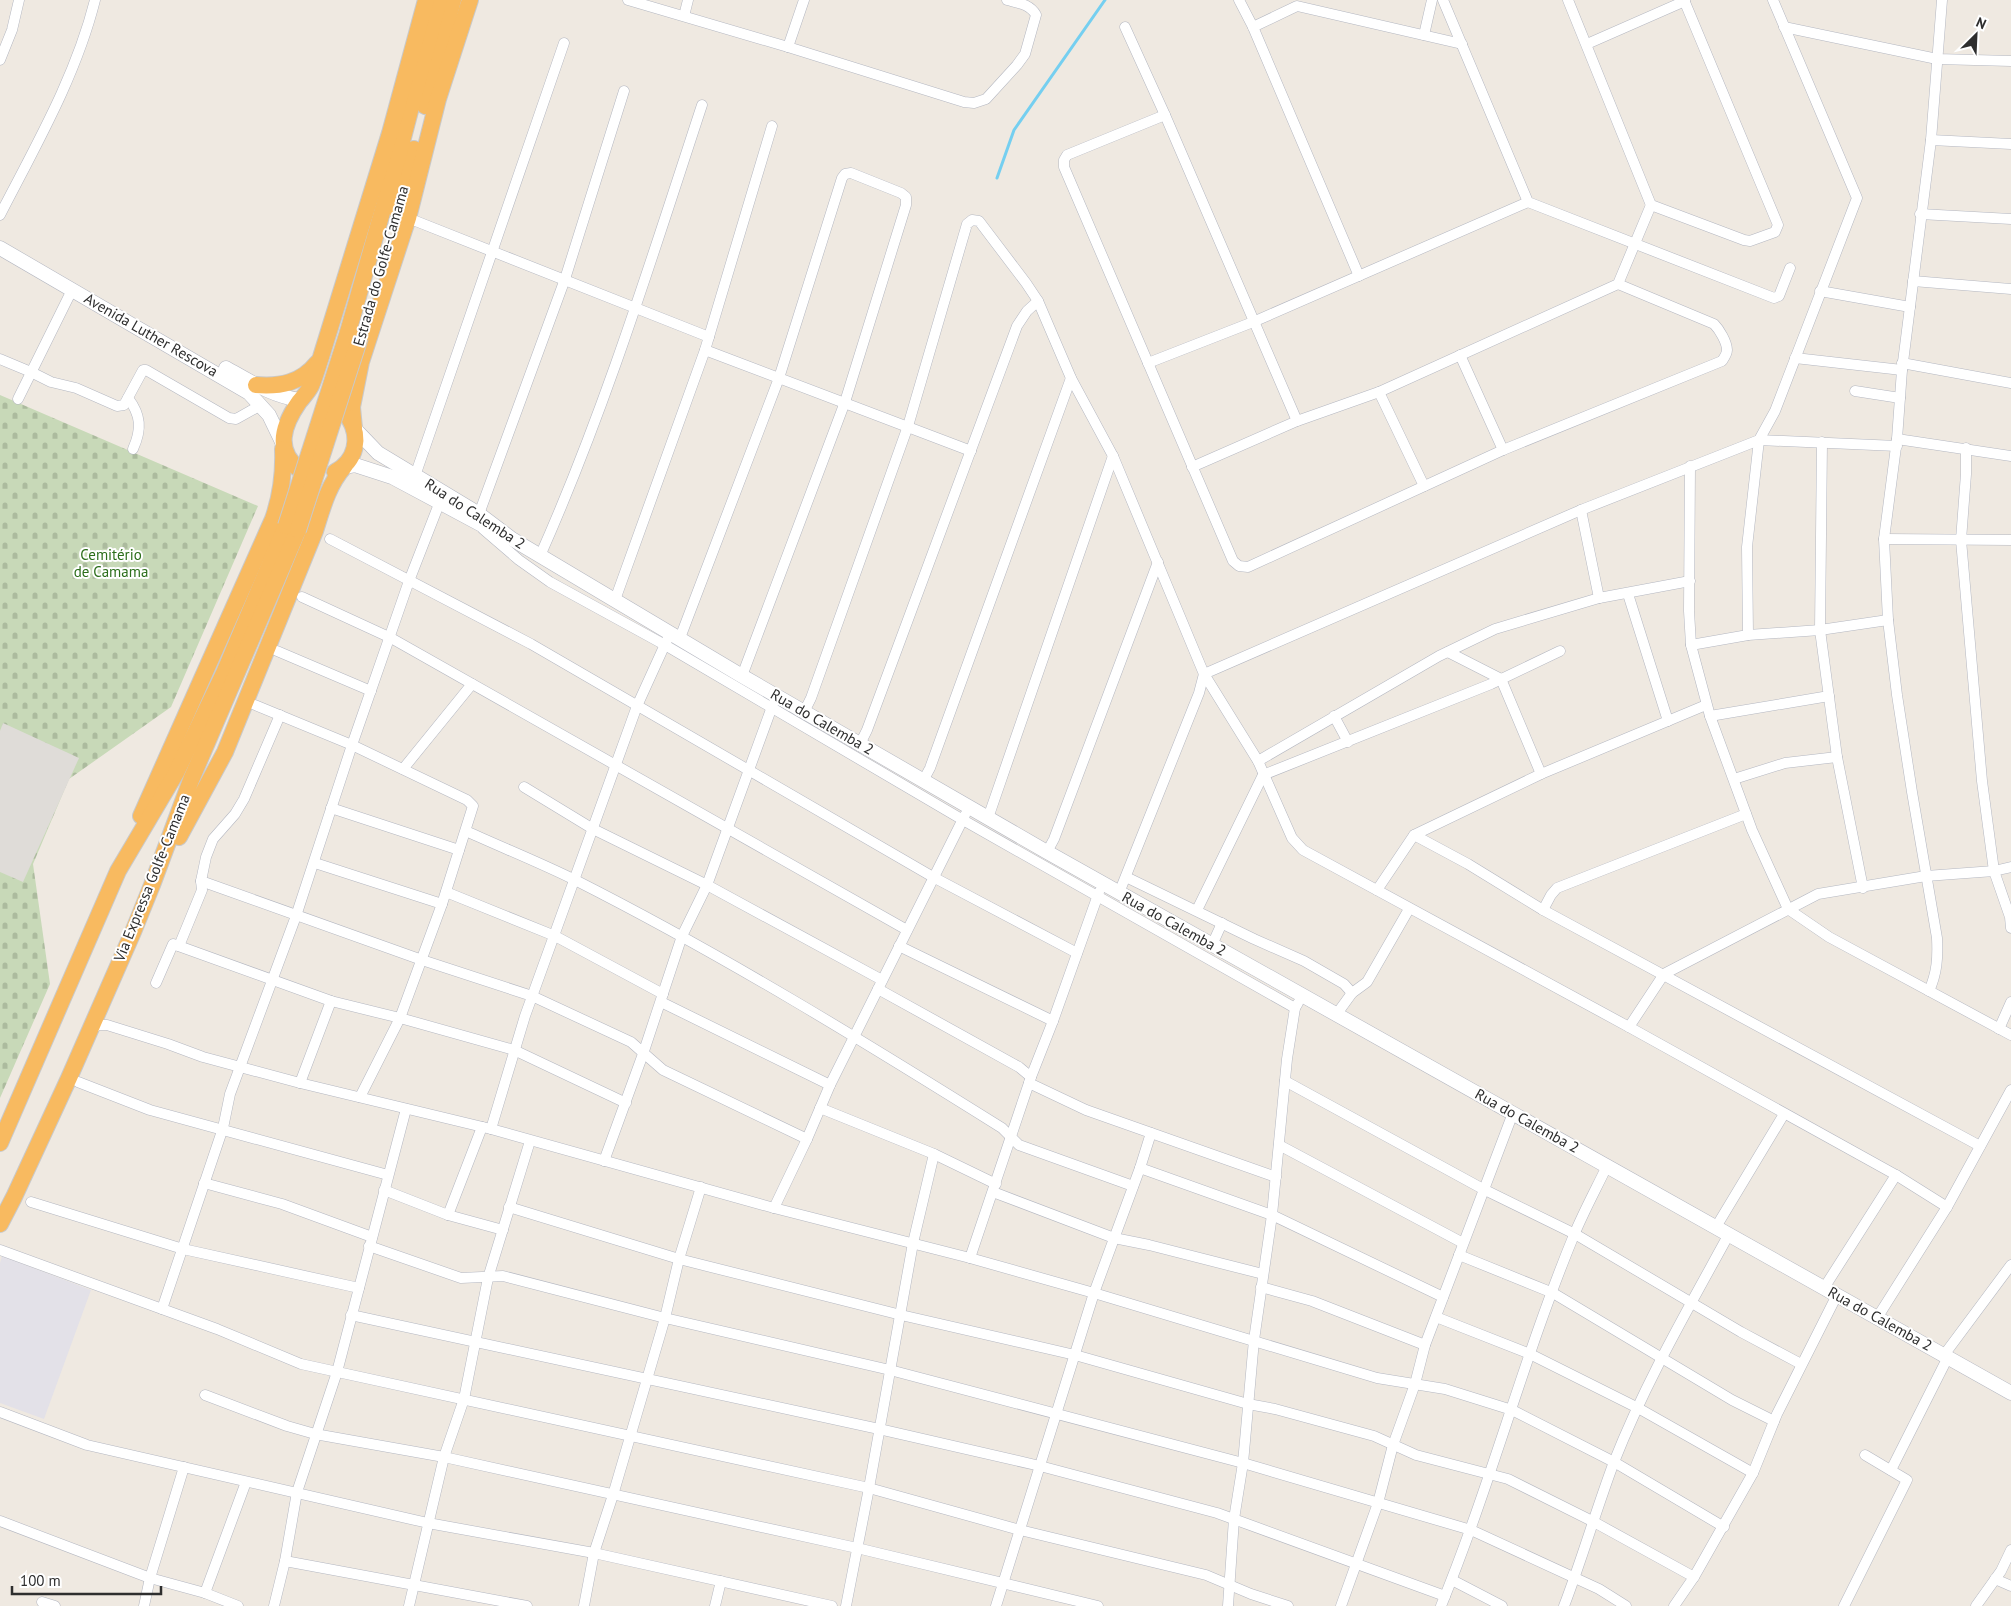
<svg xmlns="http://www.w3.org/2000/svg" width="2011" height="1606" font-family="'PT Sans',sans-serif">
	<defs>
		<pattern id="cemetery-stones" width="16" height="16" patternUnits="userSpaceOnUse" patternTransform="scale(1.25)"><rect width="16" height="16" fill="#c8d9b8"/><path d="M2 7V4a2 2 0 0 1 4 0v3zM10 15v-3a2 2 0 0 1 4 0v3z" fill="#acbb9e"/></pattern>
	</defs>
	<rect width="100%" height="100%" fill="#efe9e1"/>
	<path fill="#e3e1e8" d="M 2,1256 L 91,1290 L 44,1419 L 0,1403 L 0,1263 Z"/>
	<path fill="url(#cemetery-stones)" d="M 0,395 L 258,506 L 171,707 L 69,779 L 33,864 L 50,984 L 0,1098 Z"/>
	<path fill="#dfdcd8" d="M 3,723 L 79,758 L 23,882 L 0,872 L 0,731 Z"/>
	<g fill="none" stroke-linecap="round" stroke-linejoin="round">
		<path stroke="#75cff0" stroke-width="3" d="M 997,178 L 1014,130 L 1105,0"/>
		<defs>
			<g id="minor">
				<path d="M 628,0 L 788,47 L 964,102 L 974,103 L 986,99 L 1017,65 L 1025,54 L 1036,15 C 1030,4 1018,3 1007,0"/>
				<path d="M 1239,0 L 1253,27 L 1359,276"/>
				<path d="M 1443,0 L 1528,202 L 1774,298 L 1779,296 L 1790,268"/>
				<path d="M 1568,0 L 1651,205"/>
				<path d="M 684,16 L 688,0"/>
				<path d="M 1125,27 L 1165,115 L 1297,421"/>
				<path d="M 1253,27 L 1297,6 L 1462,44"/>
				<path d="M 1784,27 L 1937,59 L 2011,61"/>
				<path d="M 1424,35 L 1432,0"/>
				<path d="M 1587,44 L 1685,1"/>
				<path d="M 788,47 L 804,0"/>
				<path d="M 0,60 L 12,30 L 19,0"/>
				<path d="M 1165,115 L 1067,155 L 1064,160 L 1064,167 L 1233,561 L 1239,566 L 1248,567 L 1503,450 L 1722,361 C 1724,358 1727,354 1727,350 C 1727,342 1719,329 1714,324 L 1618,284"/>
				<path d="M 1931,140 L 2011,144"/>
				<path d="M 1920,214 L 2011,219"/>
				<path d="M 0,215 C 36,145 76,76 95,0"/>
				<path d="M 408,218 L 709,337"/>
				<path d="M 1913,281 L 2011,289"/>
				<path d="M 1820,291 L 1910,307"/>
				<path d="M 705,350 L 971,451"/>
				<path d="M 1460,355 L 1503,450"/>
				<path d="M 1795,358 L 1902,370"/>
				<path d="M 0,359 L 31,372 L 51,382 L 76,388 L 117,406 L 124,405 L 143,370 L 146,370 L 229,418 L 236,419 L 261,405"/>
				<path d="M 1148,363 L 1253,322 L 1528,202"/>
				<path d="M 1902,363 L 2011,383"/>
				<path d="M 1855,391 L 1900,398"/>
				<path d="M 1379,392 L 1424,486"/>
				<path d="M 128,398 C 141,415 142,429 133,449"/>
				<path d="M 18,399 L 72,290"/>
				<path d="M 1897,439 L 2011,456"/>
				<path d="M 1822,442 L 1820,630 L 1837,757 L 1863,888"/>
				<path d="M 1966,448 L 1966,474 L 1961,540 L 1982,781 L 1994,871 L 2010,917 L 2011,928"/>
				<path d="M 1690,466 L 1689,611 L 1691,645 L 1710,716 L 1752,830 L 1788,909 L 1829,937 L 2011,1035"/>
				<path d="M 1192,467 L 1297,421 L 1379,392 L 1618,284 L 1651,205 L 1744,240 L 1750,241 L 1775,232 L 1778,225 L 1684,0"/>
				<path d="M 415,476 L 564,43"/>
				<path d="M 1581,510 L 1599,598"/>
				<path d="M 479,514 L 565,279 L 624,91"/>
				<path d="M 483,529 L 519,560 L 550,582 L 665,645 L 963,820 L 1295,1008"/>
				<path d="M 330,539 L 531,644 L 933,877 L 1077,953"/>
				<path d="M 1884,539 L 2011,540"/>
				<path d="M 540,556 C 605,410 652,257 702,105"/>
				<path d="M 1628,594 L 1668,721"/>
				<path d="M 302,597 L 391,638 L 907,930"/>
				<path d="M 615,600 L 705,350 L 772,126"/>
				<path d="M 1748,635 L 1747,547 L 1759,440 L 1897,446"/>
				<path d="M 680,638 L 779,378 L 842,178 L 845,174 L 851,173 L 901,193 L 906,197 L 906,205 L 845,402 L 742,676"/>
				<path d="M 1691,645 L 1748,635 L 1820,630 L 1888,620"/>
				<path d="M 277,651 L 371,691"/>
				<path d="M 1448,652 L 1501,679 L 1541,774"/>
				<path d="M 1204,674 L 1581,510 L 1759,440 L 1775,411 L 1857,198 L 1773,0"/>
				<path d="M 255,705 L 352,745 L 467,800 L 473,806 L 442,904 L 400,1018 L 360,1097"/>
				<path d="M 804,712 L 811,698 L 908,426 L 967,224 L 972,220 L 979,221 L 1026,283 L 1038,301 L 1071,378 L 1113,456 L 1204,674 L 1258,761 L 1292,838 L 1303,850 L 1629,1027 L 1896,1175 L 1947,1207"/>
				<path d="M 1334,716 L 1348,742"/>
				<path d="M 1710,716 L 1829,696"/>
				<path d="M 860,744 L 867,730 L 1017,326 L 1027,311 L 1038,301"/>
				<path d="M 1258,761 L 1439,656 L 1495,629 L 1599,598 L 1690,581"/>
				<path d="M 403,769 L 472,684"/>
				<path d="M 1734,779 L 1785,763 L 1837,757"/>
				<path d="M 923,781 L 930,768 L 1071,378"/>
				<path d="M 524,787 L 593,829 L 707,885 L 882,980"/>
				<path d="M 331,808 L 459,850"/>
				<path d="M 988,818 L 1113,456"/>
				<path d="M 466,831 C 503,848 541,863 577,881 C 723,955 863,1041 1002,1128 L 1019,1145 L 1133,1186"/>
				<path d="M 1414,835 L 1468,864 L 1543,910 L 1980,1146"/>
				<path d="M 1047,852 L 1054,839 L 1158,562"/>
				<path d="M 315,863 L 442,904"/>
				<path d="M 1126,877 L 1254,939 L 1304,961 L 1344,984 L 1352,993"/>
				<path d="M 201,881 L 206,857 L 213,839 L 235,814 L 244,799 L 280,715"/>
				<path d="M 1377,890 L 1414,835 L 1541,774 L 1706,705"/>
				<path d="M 446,892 L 555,936 L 663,994"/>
				<path d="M 1119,893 L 1199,693 L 1204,674"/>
				<path d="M 1197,910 L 1263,775 L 1491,684 L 1560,651"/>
				<path d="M 1543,910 L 1551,895 L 1557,888 L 1746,814"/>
				<path d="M 1212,945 L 1222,923"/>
				<path d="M 179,946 L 202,890 L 201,881 L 422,960 L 532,996 L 631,1042 L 663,1070 L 807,1139"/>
				<path d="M 899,946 L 1053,1021"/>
				<path d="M 156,983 L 173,944 L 331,1001 L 400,1018 L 514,1050 L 626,1103"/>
				<path d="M 878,989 L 1019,1067 L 1031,1077"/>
				<path d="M 1929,991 C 1937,973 1938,958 1937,938 L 1912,792 L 1897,695 L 1888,620 L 1884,539 L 1897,439 L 1902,370 L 1931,140 L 1942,0"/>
				<path d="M 661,1002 L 830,1085"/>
				<path d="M 1336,1015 L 1352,993 L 1367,982 L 1409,909"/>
				<path d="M 1629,1027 L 1664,974 L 1818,894 L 1926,876 L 1994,871 L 2011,867"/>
				<path d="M 1999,1029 L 2011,1002"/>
				<path d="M 90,1031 L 98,1025 L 107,1025 L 168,1044 L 203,1057 L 300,1083 L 491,1129 L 774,1208 L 970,1258 L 1094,1293 L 1377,1378 L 1445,1389 L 1512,1410 L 1614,1462 L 1724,1527"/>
				<path d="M 1285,1081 L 1483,1189 L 1575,1234 L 1741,1332 L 1801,1364"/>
				<path d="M 78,1082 L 150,1110 L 388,1175"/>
				<path d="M 300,1083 L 331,1001"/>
				<path d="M 1029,1083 L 1086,1110 L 1276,1177"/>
				<path d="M 820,1108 L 934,1154 L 996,1184"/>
				<path d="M 491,1129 L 525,1016 L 637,706 L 667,640"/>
				<path d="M 1279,1145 L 1463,1243"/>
				<path d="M 604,1161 L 643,1054 L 682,936 L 707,885 L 773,704"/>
				<path d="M 1140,1168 L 1272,1215 L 1443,1297"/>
				<path d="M 204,1183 L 282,1204 L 372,1237"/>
				<path d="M 384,1190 L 448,1215 L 503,1230"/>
				<path d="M 993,1192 L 1114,1238 L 1149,1245 L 1263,1274"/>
				<path d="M 31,1202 L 183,1249 L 359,1288"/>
				<path d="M 509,1207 L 679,1259 L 901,1315 L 1075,1355 L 1248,1404 L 1275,1409 L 1374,1436 L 1416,1455 L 1508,1479 L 1594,1522 L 1694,1577"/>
				<path d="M 774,1208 L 807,1139 L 830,1085 L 965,815"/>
				<path d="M 448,1215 L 482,1127"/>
				<path d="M 1716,1227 L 1784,1114"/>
				<path d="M 369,1246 L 461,1278 L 503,1276 L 665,1318 L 890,1370 L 1243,1463 L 1471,1530 L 1599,1589 L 1626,1606"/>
				<path d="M 0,1250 L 217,1329 L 301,1364 L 869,1488 L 1020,1530 L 1206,1575 L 1251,1594 L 1288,1606"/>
				<path d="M 1459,1255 L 1553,1293 L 1732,1400 L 1774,1421"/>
				<path d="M 970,1258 L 1031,1077 L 1053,1021 L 1099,892"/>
				<path d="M 1261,1287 L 1312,1301 L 1425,1345"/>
				<path d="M 1824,1288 L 1896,1175"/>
				<path d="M 162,1309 L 223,1128 L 230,1094 L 296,916 L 352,745 L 409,581 L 439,504"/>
				<path d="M 351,1315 L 879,1429 L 1040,1466 L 1217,1513 L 1445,1596"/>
				<path d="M 1436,1317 L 1530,1354 L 1638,1408 L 1753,1473"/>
				<path d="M 1877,1318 L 1947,1207 L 2011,1090"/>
				<path d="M 1944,1355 L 2011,1265"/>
				<path d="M 205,1395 L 287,1426 L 315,1434 L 444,1457 L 857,1548 L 1098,1606"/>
				<path d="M 0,1412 L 87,1445 L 428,1523 L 594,1553 L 832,1606"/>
				<path d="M 1891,1470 L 1948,1357"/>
				<path d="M 0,1521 L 150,1578 L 205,1593 L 238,1606"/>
				<path d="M 285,1561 L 527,1606"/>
				<path d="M 1995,1579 L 2011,1586"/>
				<path d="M 1452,1580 L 1502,1606"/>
				<path d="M 205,1593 L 246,1482"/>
				<path d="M 42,1602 L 55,1606"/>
				<path d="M 144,1606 L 150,1578 L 184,1467"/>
				<path d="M 274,1606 L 285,1561 L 297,1492 L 337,1372 L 406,1109"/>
				<path d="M 409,1606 L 444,1457 L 464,1399 L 488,1278 L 530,1141"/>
				<path d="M 584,1606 L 594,1553 L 613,1495 L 665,1318 L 679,1259 L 701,1187"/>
				<path d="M 715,1606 L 721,1581"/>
				<path d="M 846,1606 L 869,1488 L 913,1243 L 934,1154"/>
				<path d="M 996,1606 L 1094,1293 L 1140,1168 L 1151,1133"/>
				<path d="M 1228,1606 L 1234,1519 L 1243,1463 L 1254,1340 L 1272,1215 L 1287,1059 L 1295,1008 L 1298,1003"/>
				<path d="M 1341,1606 L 1378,1503 L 1393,1445 L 1415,1384 L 1425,1345 L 1513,1113"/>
				<path d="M 1441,1606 C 1491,1484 1524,1356 1574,1235 C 1584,1211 1596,1189 1607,1166"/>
				<path d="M 1564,1606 C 1582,1559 1596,1510 1614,1462 C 1645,1383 1688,1309 1729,1234"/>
				<path d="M 1674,1606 L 1694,1577 L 1753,1473 L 1777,1414 L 1837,1295"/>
				<path d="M 1844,1606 L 1907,1480 L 1865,1455"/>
				<path d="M 1976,1606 L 2001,1571 L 2011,1550"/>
			</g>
			<g id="secondary">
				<path d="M 0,248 L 249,393 L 269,415 L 283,444"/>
				<path d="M 226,368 C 249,381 274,397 301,400"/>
				<path d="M 354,428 L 378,453 L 479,514 L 512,539 L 742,676 L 1047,852 L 2011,1393"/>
				<path d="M 344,467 L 355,465 L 392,477 L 493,531"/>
			</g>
			<g id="trunk">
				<path d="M 425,106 L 453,0"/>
				<path d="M 398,213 L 414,149"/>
				<path d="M 348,332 L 399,153 L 439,0"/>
				<path d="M 256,385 C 280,387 301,383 317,363"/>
				<path d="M 354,428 L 352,407 L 361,362 L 408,218 L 438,99 L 470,0"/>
				<path d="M 300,470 C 274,450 283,425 299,402 C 303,397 308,392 311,386 C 315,377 318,366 321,357 L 390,133 L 426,0"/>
				<path d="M 335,472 C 356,461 361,438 349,418"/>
				<path d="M 141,816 L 273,519 C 281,496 284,474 283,449"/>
				<path d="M 179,837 L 225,752 L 315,531 C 322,509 328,485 344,467"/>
				<path d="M 0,1143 L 118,871 L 176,773 L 224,673 L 286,526"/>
				<path d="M 0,1224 L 14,1197 L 69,1078 L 133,932 L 152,885 L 191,780 L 298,530"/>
			</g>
		</defs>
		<use href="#minor" stroke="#b4b7c1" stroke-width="11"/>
		<use href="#secondary" stroke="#b4b7c1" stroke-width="15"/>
		<use href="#trunk" stroke="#c9c9c9" stroke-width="18"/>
		<use href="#minor" stroke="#fff" stroke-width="10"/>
		<use href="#secondary" stroke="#fff" stroke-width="14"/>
		<use href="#trunk" stroke="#f8ba60" stroke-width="16"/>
		<defs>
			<g id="trunk-bridge">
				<path d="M 286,526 L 348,332"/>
				<path d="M 298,530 L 360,337"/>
			</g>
		</defs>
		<use href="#trunk-bridge" stroke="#c9c9c9" stroke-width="18" stroke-linecap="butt"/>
		<use href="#trunk-bridge" stroke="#f8ba60" stroke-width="16"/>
	</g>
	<g text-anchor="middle" stroke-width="4" stroke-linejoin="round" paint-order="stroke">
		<g font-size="15" fill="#2e2e2e" stroke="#fff">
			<text transform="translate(381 266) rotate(-74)" y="5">Estrada do Golfe-Camama</text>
			<text transform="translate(151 335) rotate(30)" y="5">Avenida Luther Rescova</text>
			<text transform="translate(475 514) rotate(33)" y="5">Rua do Calemba 2</text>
			<text transform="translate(822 722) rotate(30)" y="5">Rua do Calemba 2</text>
			<text transform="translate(152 878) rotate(-68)" y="5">Via Expressa Golfe-Camama</text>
			<text transform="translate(1174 924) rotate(29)" y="5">Rua do Calemba 2</text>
			<text transform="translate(1527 1121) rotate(29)" y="5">Rua do Calemba 2</text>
			<text transform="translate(1880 1319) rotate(29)" y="5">Rua do Calemba 2</text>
		</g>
		<g font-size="15" fill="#2c6e1b" stroke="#fff">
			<text x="111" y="560">Cemitério<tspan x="111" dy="17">de Camama</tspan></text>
		</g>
	</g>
	<g transform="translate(1976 35) rotate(24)" stroke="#ffffff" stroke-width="4" paint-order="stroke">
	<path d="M0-4L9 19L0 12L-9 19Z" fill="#2e2e2e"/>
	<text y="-8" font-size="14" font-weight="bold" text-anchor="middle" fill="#2e2e2e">N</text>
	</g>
	<path d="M12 1586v8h149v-8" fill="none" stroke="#2e2e2e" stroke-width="2.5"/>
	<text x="20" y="1586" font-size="15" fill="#2e2e2e" stroke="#ffffff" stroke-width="4" paint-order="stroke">100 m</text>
</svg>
